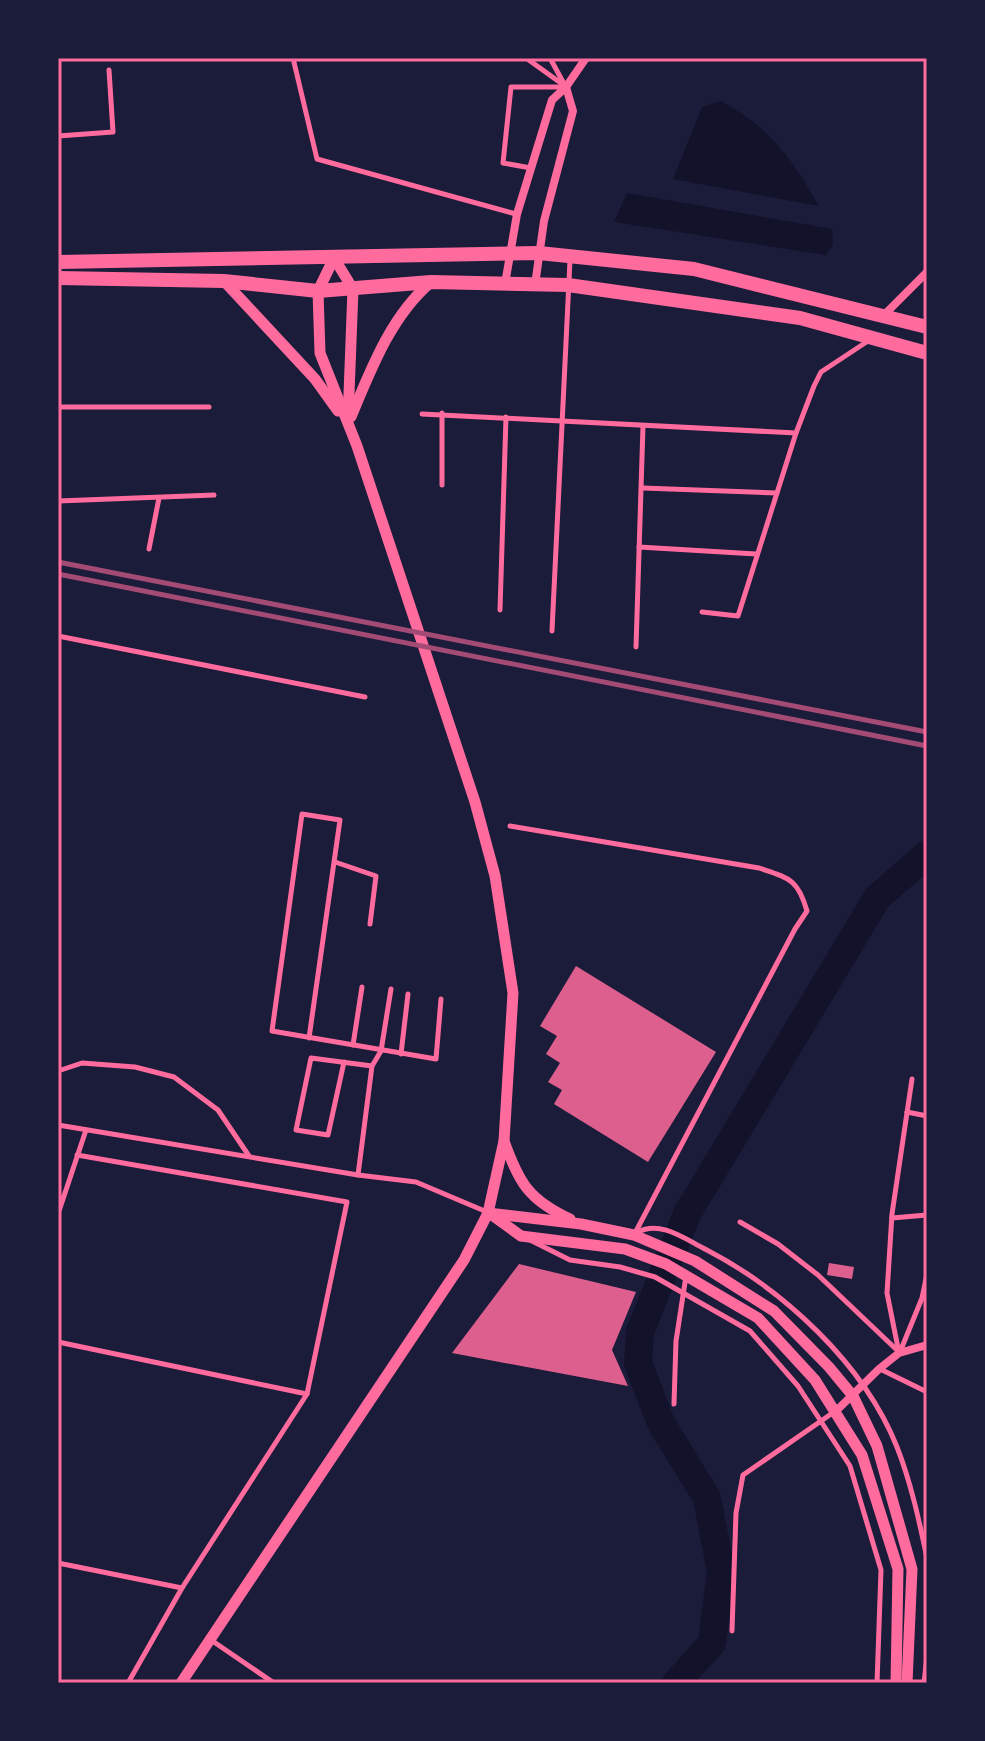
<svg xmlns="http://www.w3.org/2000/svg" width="985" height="1741" font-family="'Archivo Narrow',sans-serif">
	<rect width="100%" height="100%" fill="#1b1b3a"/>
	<g fill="#12122b">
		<path d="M 721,101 C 772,130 790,156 819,206 L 673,179 L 702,107 Z"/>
		<path d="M 627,193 L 832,229 L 833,244 L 826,255 L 614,222 Z"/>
	</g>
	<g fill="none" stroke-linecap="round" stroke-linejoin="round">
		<path stroke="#12122b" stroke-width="28" d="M 676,1683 L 712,1643 L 721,1572 L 707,1498 L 661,1423 L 638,1363 L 640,1332 L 687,1214 L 877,898 L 927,854"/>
	</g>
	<g fill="#dd5f8e">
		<path d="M 576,966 L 716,1052 L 648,1162 L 554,1104 L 562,1090 L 548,1082 L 560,1063 L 546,1054 L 557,1036 L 540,1026 Z"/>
		<path d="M 829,1263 L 854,1267 L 852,1279 L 827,1275 Z"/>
		<path d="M 519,1264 L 636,1292 L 612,1350 L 628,1386 L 452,1353 Z"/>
	</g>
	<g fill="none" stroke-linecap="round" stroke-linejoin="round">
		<g stroke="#ff6b9d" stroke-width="5">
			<path d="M 293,58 L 317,159 L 516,214"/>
			<path d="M 526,58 L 565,86"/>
			<path d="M 550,58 L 563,82"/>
			<path d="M 58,136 L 113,132 L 109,70"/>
			<path d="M 531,168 L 503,163 L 511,87 L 565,87"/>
			<path d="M 58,407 L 209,407"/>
			<path d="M 422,414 L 796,433"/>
			<path d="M 442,485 L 442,413"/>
			<path d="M 643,488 L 777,493"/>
			<path d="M 58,501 L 214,495"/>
			<path d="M 639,547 L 756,554"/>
			<path d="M 149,549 L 159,498"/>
			<path d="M 500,610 L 506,417"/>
			<path d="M 702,612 L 738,616 L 796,433 L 814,386 L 821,372 L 868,341"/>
			<path d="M 552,631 L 570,260"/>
			<path d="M 58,636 L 365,697"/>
			<path d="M 636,647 L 643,426"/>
			<path d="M 510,826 L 759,868 C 789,878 798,879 807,911 L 795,929 L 634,1235"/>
			<path d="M 335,862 L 376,876 L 370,924"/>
			<path d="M 309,1038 L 340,820 L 302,814 L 272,1031 L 436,1059 L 441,999"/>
			<path d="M 353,1045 L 362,987"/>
			<path d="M 401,1054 L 408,994"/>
			<path d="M 344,1062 L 328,1135 L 296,1130 L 311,1058 L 372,1066"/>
			<path d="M 58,1071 L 82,1063 L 135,1067 L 174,1077 L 218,1110 L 249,1156"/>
			<path d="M 907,1112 L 927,1116"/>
			<path d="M 58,1125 L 358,1175 L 416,1182 L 487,1212"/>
			<path d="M 77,1155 L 347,1202 L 307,1394 L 182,1588 L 128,1683"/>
			<path d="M 358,1175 L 372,1066 L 381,1051 L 391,989"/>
			<path d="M 58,1214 L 86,1130"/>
			<path d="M 892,1218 L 927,1215"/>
			<path d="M 740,1222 L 778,1244 L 818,1275 L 899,1352"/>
			<path d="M 638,1232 C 660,1220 685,1239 705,1249 C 783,1289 864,1364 897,1447 C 911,1483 919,1520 927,1558"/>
			<path d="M 530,1240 L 570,1260 L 620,1267 L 655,1277 L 750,1331 L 798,1386 L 850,1466 L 881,1570 L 877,1683"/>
			<path d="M 58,1342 L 307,1394"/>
			<path d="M 900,1352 L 922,1298 L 927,1274"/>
			<path d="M 899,1353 L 887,1293 L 892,1214 L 912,1079"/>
			<path d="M 880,1369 L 927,1392"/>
			<path d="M 674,1404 L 676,1341 L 686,1276"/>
			<path d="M 58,1563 L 182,1588"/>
			<path d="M 732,1631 L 736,1513 L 743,1475 L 834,1412"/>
			<path d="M 211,1640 L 274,1683"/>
			<path d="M 924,1683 L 927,1656"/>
		</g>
		<g stroke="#ff6b9d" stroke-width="8">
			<path d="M 505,284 L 517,214 L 552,100 L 566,87 L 586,58"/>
			<path d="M 535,285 L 544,221 L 573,111 L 566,87"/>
			<path d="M 884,315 L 927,272"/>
			<path d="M 835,1412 L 879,1369 L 899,1353 L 927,1345"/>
		</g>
		<g stroke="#ff6b9d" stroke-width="11">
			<path d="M 334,258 L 353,289 L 348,420"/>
			<path d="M 224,281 L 315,379 L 338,411"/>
			<path d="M 351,417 C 371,369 391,316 431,282"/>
			<path d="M 504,1141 C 519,1183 529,1200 570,1219"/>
			<path d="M 488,1213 L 581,1224 L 634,1235 L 695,1261 L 774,1311 L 829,1367 L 853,1396 L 877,1446 L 912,1569 L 907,1683"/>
			<path d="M 492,1215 L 521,1236 L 625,1249 L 666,1264 L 758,1318 L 815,1380 L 862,1455 L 898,1569 L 896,1683"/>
			<path d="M 181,1683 L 464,1260 L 488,1213 L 504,1141 L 513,993 L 495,876 L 475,802 L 357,446 L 320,353 L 318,291 L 334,258"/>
		</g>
		<g stroke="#ff6b9d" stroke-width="14">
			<path d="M 58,262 L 539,253 L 694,269 L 927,327"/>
			<path d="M 58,278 L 224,281 L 318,291 L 431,282 L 568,285 L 800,318 L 927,353"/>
		</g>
		<g stroke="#a44b75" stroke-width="5">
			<path d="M 58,562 L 927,732"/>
			<path d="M 58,574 L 927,746"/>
		</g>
	</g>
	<rect width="985" height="1741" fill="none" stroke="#1b1b3a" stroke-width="120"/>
	<rect x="60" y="60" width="865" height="1621" fill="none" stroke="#ff6b9d" stroke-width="3"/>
</svg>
